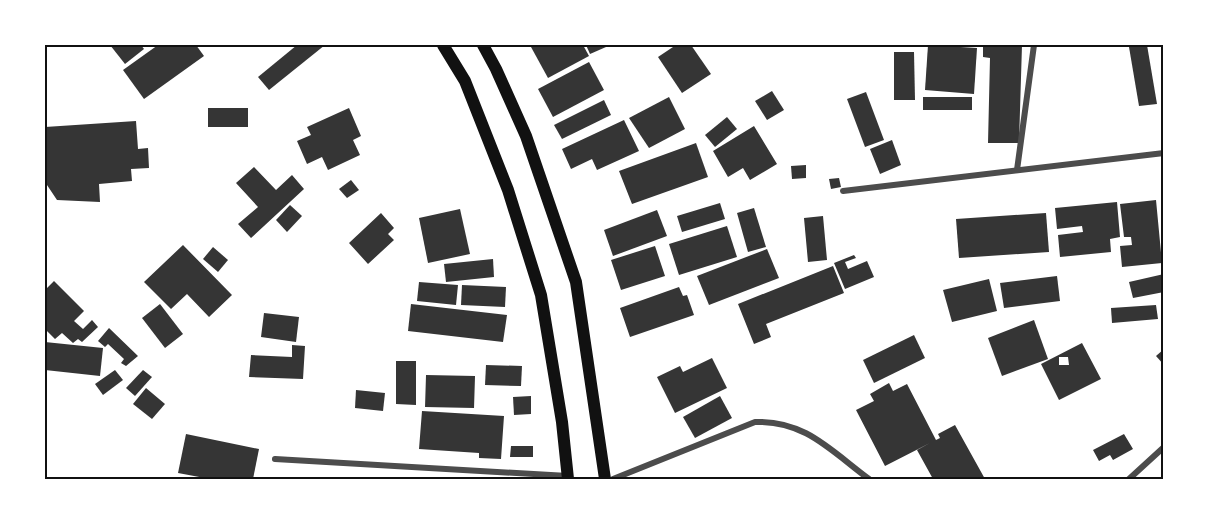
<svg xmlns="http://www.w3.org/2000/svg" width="1209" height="524" font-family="Ubuntu,sans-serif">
	<rect width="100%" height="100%" fill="#fff"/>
	<g fill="#353535" fill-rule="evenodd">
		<path d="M 110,45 L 141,45 L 144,49 L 125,64 Z"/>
		<path d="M 158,45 L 196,45 L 204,56 L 144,99 L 123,70 Z"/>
		<path d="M 297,45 L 325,45 L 269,90 L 258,77 Z"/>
		<path d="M 536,45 L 583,45 L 589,56 L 548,78 L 531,47 Z"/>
		<path d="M 586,45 L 605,45 L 606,47 L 590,54 Z"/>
		<path d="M 676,45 L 691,45 L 711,74 L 682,93 L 658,57 Z"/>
		<path d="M 928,45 L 977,48 L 974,94 L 925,90 Z"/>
		<path d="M 983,45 L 1022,45 L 1019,143 L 988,143 L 990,58 L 983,57 Z"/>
		<path d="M 1147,45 L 1157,104 L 1139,106 L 1129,47 Z"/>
		<path d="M 894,52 L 914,52 L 915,100 L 894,100 Z"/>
		<path d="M 589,62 L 604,90 L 553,117 L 538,89 Z"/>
		<path d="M 772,91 L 784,110 L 767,120 L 755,101 Z"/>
		<path d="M 866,92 L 884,140 L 865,147 L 847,99 Z"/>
		<path d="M 669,97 L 685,129 L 649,148 L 629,118 Z"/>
		<rect x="923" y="97" width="49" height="13"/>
		<path d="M 604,100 L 611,115 L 562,139 L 554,125 Z"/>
		<rect x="208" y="108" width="40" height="19"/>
		<path d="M 349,108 L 361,136 L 353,140 L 360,155 L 328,170 L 322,157 L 307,164 L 297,141 L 311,135 L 307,127 Z"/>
		<path d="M 727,117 L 737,129 L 715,147 L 705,135 Z"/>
		<path d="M 624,120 L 639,151 L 597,170 L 592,159 L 571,169 L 562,149 Z"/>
		<path d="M 136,121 L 138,149 L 148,148 L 149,168 L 131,169 L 132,181 L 99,184 L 100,202 L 57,200 L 45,182 L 45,127 Z"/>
		<path d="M 754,126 L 777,164 L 750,180 L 743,168 L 728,177 L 713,151 Z"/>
		<path d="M 892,140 L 901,165 L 880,174 L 870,149 Z"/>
		<path d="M 696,143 L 708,177 L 632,204 L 619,171 Z"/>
		<path d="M 806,165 L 806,178 L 792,179 L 791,166 Z"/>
		<path d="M 254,167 L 276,190 L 292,175 L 304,189 L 251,238 L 238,224 L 258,207 L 236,183 Z"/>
		<path d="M 839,178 L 841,187 L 831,189 L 829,179 Z"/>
		<path d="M 351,180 L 359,190 L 347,198 L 339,189 Z"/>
		<path d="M 1156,200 L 1162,263 L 1122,267 L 1120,246 L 1132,245 L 1131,237 L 1124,237 L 1120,204 Z"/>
		<path d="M 1117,202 L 1120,237 L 1110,239 L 1111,252 L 1060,257 L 1058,235 L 1083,232 L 1082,226 L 1057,229 L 1055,208 Z"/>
		<path d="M 720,203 L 725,219 L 682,232 L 677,216 Z"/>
		<path d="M 290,205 L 302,216 L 287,232 L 276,220 Z"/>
		<path d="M 754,208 L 766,247 L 748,252 L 737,213 Z"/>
		<path d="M 460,209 L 470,254 L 428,263 L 419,218 Z"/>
		<path d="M 657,210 L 667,236 L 613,256 L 604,230 Z"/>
		<path d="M 381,213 L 394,228 L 388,234 L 394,240 L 368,264 L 349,243 Z"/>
		<path d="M 1046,213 L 1049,252 L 959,258 L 956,219 Z"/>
		<path d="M 823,216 L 827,260 L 808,262 L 804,218 Z"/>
		<path d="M 727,226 L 737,257 L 679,275 L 669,244 Z"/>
		<path d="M 183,245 L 232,295 L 209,317 L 187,294 L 171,309 L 144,282 Z"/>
		<path d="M 655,246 L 665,276 L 621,290 L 611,260 Z"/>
		<path d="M 213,247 L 228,260 L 218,272 L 203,259 Z"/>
		<path d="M 767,249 L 779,278 L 709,305 L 697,276 Z"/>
		<path d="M 854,255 L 856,258 L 845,262 L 848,269 L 867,261 L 874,277 L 845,289 L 834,263 Z"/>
		<path d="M 493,259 L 494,277 L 446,282 L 444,264 Z"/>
		<path d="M 833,266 L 844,293 L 766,324 L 771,337 L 754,344 L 738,304 Z"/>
		<path d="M 1164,274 L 1164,292 L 1133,298 L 1129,282 Z"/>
		<path d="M 1057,276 L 1060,301 L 1004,308 L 1000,283 Z"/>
		<path d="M 989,279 L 997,311 L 952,322 L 943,290 Z"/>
		<path d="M 54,281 L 84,311 L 74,321 L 83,329 L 92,320 L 98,327 L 82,342 L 78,339 L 73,343 L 62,333 L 55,339 L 45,329 L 45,290 Z"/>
		<path d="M 419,282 L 458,285 L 456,305 L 417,301 Z"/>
		<path d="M 462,285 L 506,287 L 505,307 L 461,305 Z"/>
		<path d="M 679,287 L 683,296 L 687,295 L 694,315 L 630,337 L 620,308 Z"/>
		<path d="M 160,304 L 183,334 L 165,348 L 142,318 Z"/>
		<path d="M 411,304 L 507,315 L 503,342 L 408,331 Z"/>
		<path d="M 1156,305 L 1158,319 L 1112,323 L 1111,308 Z"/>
		<path d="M 264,313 L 299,317 L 296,342 L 261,337 Z"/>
		<path d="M 1034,320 L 1048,359 L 1002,376 L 988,338 Z"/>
		<path d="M 109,328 L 138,356 L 126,366 L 121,363 L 124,359 L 108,344 L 105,347 L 98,341 Z"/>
		<path d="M 914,335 L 925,358 L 874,383 L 863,360 Z"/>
		<path d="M 45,342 L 103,348 L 100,376 L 45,370 Z"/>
		<path d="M 1082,343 L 1101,379 L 1059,400 L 1041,364 ZM 1059,357 L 1068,357 L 1069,365 L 1059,365 Z"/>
		<path d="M 292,345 L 305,346 L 303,379 L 249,377 L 251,355 L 292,357 Z"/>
		<path d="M 1164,349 L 1164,365 L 1156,356 Z"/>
		<path d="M 712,358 L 727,388 L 675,413 L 657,377 L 680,366 L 683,372 Z"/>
		<path d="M 396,361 L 416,361 L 416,405 L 396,404 Z"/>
		<path d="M 486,365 L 522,366 L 521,386 L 485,385 Z"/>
		<path d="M 115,370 L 123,380 L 103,395 L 95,384 Z"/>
		<path d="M 143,370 L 152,377 L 135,396 L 126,388 Z"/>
		<path d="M 426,375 L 475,376 L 474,408 L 425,407 Z"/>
		<path d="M 889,383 L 893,391 L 907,384 L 936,440 L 940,438 L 938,434 L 955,425 L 985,479 L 933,479 L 917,450 L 930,443 L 885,466 L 856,410 L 874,401 L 870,394 Z"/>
		<path d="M 146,388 L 165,404 L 152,419 L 133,404 Z"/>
		<path d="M 356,390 L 385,393 L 383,411 L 355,408 Z"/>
		<path d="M 531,396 L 531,414 L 514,415 L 513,397 Z"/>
		<path d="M 720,396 L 732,418 L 695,438 L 683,417 Z"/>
		<path d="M 422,411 L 504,416 L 501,459 L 479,458 L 479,453 L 419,449 Z"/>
		<path d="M 186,434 L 259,449 L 253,479 L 210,479 L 178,473 Z"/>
		<path d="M 1124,434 L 1133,449 L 1113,460 L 1110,455 L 1099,461 L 1093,450 Z"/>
		<path d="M 511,446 L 533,446 L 533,457 L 510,457 Z"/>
	</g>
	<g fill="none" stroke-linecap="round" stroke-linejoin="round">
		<g stroke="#4c4c4c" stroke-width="6">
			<path d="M 1017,170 L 1034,45"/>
			<path d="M 843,191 L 1164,153"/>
			<path d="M 275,459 L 568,476"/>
			<path d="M 613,479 L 755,422 C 805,420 831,451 869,479"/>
			<path d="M 1129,479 L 1164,447"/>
		</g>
		<g stroke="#111" stroke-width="12">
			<path d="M 443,45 L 465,81 L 508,190 L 541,295 L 562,422 L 568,479"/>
			<path d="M 483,45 L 496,69 L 526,136 L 576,282 L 605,479"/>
		</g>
	</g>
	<rect width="1209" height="524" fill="none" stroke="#ffffff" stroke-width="93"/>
	<rect x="46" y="46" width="1116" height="432" fill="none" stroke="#111" stroke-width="2"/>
</svg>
